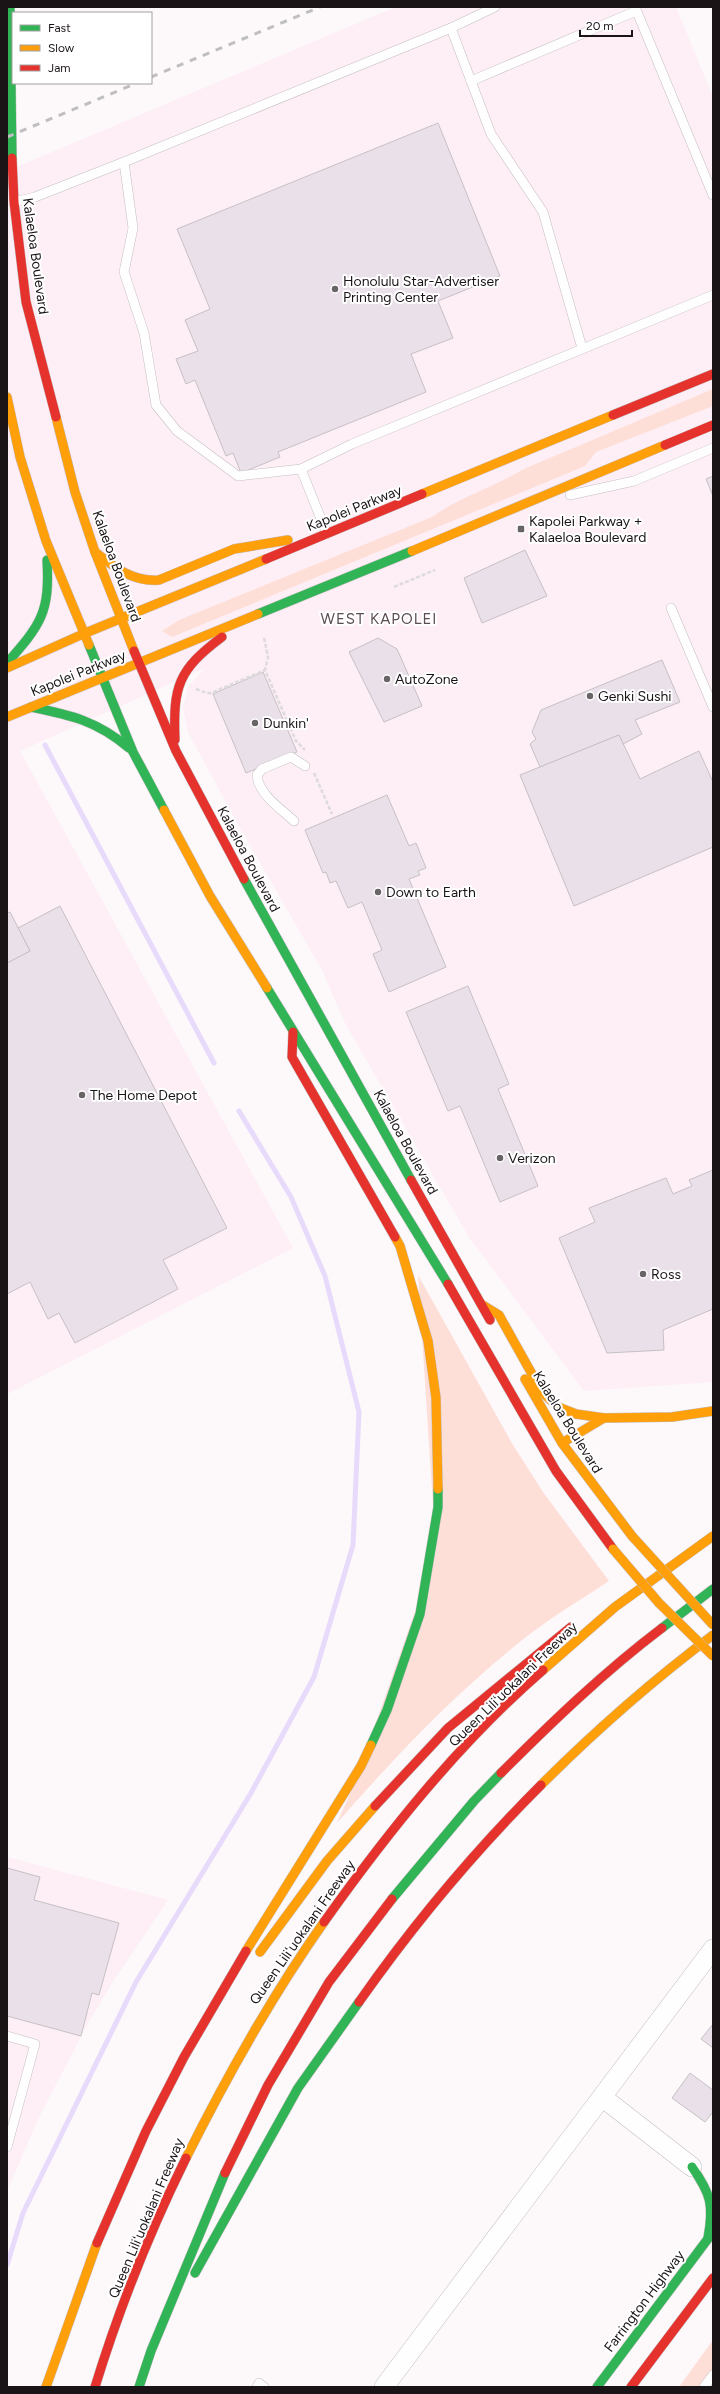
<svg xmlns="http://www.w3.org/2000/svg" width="720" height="2394" font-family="Figtree,sans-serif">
	<rect width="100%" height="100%" fill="#fdf8fa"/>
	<g fill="#feeef5">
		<path d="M 396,7 L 676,7 L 713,97 L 713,1382 L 584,1391 L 469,1237 L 346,1025 L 322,970 L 235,819 L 188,732 L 183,708 L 188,687 L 205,668 L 20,751 L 293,1248 L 7,1394 L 7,171 Z"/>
		<path d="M 7,1857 L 168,1900 L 114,1980 L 89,2021 L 39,2117 L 7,2191 Z"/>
	</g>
	<g fill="#fedfd8">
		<path d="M 713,389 L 713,406 L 596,452 L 585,466 L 172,637 L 162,631 L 179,620 L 432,517 C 460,497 494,487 524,469 Z"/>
		<path d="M 418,1275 L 513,1445 L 543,1492 L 609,1581 C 579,1601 548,1619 521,1641 C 453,1695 393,1759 337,1823 L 354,1785 L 436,1552 Z"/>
		<path d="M 713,2340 L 713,2387 L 679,2387 Z"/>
	</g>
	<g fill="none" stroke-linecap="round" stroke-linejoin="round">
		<g stroke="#e8dafb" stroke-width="5">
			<path d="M 45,745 L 214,1063"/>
			<path d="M 7,2265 L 23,2213 L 136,1982 L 251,1793 L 314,1677 L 353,1545 L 359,1412 L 325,1276 L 291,1197 L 239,1111"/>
		</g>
	</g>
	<g fill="#eae0e9" stroke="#c5c1c4">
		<path d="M 438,123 L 500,276 L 438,301 L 453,338 L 411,354 L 426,392 L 278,452 L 280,457 L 241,473 L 233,453 L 226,456 L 195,380 L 186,384 L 176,359 L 198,351 L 185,320 L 210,309 L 177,229 Z"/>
		<path d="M 713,476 L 713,496 L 706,479 Z"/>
		<path d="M 525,550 L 547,596 L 482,623 L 464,578 Z"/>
		<path d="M 378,638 L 397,649 L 422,706 L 384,722 L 349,652 Z"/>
		<path d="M 662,660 L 680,702 L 635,720 L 642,734 L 623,744 L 619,735 L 540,767 L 530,744 L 536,739 L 532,732 L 541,710 Z"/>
		<path d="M 263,672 L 297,752 L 246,773 L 213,694 Z"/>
		<path d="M 619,735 L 640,779 L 699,751 L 713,782 L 713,847 L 574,906 L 520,775 Z"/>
		<path d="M 387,795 L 409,846 L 416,843 L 426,868 L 418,871 L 420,875 L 409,879 L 446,967 L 389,992 L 373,954 L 382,950 L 362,902 L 348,908 L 336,881 L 330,883 L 326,872 L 323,873 L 305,830 Z"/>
		<path d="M 60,906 L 227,1228 L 163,1260 L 178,1289 L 75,1343 L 59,1313 L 48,1319 L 30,1282 L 7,1294 L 7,963 L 30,951 L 18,928 Z"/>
		<path d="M 10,912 L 30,951 L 7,963 L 7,913 Z"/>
		<path d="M 468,986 L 509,1084 L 498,1089 L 538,1186 L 500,1202 L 460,1106 L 448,1111 L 406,1012 Z"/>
		<path d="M 713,1170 L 713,1309 L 663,1330 L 664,1350 L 607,1353 L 559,1238 L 595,1222 L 589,1208 L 666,1178 L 673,1194 L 692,1186 L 689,1180 Z"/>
		<path d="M 7,1868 L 40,1877 L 34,1900 L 119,1923 L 99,1995 L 92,1993 L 81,2036 L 7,2016 Z"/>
		<path d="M 713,2024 L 713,2048 L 701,2039 Z"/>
		<path d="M 690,2073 L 713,2090 L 713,2112 L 705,2122 L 672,2098 Z"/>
	</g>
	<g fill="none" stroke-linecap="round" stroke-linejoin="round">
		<defs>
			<g id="lane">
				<path d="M 635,7 L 713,195"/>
				<path d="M 451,28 L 491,134 L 543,212 L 582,348"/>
				<path d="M 471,81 L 636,11"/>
				<path d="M 124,162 L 133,228 L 124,272 L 144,333 L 156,405 L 177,431 L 238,476 L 301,469 L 352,444 L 713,295"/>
				<path d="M 14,202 L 35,197 L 124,162 L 451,28 L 495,7"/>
				<path d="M 301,469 L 327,534"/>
				<path d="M 570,495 L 634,481 L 713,448"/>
				<path d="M 671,608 L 713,707"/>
				<path d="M 294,821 C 281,809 258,794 257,775 L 262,769 L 291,757 L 305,766"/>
				<path d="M 7,2036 L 35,2044 L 7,2147"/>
				<path d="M 257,2387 L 259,2383 L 264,2387"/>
				<path d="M 704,2387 L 713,2375"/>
			</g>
			<g id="street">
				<path d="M 602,2097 L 692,2167"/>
				<path d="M 384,2387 L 713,1949"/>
			</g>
			<g id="fast">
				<path d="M 10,7 L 12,158"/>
				<path d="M 258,614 L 412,551"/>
				<path d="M 89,645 L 133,752 L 164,810"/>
				<path d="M 7,663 C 41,624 50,613 47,560"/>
				<path d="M 31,707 C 71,715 97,721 129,748"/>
				<path d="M 244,879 L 411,1180"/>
				<path d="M 267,988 L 448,1284"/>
				<path d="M 662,1628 L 713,1589"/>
				<path d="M 371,1745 L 387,1710 L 420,1614 L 438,1507 L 438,1489"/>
				<path d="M 392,1899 L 474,1801 L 501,1773"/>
				<path d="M 692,2167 C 711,2194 714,2205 708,2238"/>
				<path d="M 195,2273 L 298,2088 L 359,2002"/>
				<path d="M 139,2387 L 151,2351 L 225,2173"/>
				<path d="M 597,2387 L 713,2232"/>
			</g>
			<g id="slow">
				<path d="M 7,397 L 20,457 L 46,541 L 89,645"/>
				<path d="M 56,417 L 75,492 L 95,552 L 134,651"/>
				<path d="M 422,494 L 613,415"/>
				<path d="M 412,551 L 665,445"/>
				<path d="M 95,552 C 115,568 133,582 159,580 L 234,549 L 288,540"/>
				<path d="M 7,668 L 83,634 L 266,559"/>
				<path d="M 7,717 L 258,614"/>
				<path d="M 164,810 L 210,896 L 267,988"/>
				<path d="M 395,1237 L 400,1246 L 428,1341 L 436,1398 L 438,1489"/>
				<path d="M 481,1304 L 499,1315 L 542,1392 L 558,1407 L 576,1414 L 604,1418 L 672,1417 L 713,1411"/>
				<path d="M 525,1379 L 562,1443 L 632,1536"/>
				<path d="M 562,1443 L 604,1418"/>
				<path d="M 543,1670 L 615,1607 L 713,1536"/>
				<path d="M 541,1785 C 595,1731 652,1681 713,1635"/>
				<path d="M 246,1951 L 361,1766 L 371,1745"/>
				<path d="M 260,1952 L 327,1861 L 375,1806"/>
				<path d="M 186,2158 C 227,2076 271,1997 324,1922"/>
				<path d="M 46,2387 L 97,2243"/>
			</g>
			<g id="jam">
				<path d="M 12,158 L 14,202 L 26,302 L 56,417"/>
				<path d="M 613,415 L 713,374"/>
				<path d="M 665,445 L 713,425"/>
				<path d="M 266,559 L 422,494"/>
				<path d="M 134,651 L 176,751 L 244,879"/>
				<path d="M 175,740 C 173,686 178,670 222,637"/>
				<path d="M 293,1032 L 292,1057 L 395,1237"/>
				<path d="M 411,1180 L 490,1320"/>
				<path d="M 448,1284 L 556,1471 L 613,1549"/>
				<path d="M 501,1773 C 552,1722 604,1672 662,1628"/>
				<path d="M 375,1806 L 448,1728 L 571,1627"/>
				<path d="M 324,1922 C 388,1832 459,1743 543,1670"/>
				<path d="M 359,2002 C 413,1925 475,1851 541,1785"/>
				<path d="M 225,2173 L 268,2085 L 329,1982 L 392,1899"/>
				<path d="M 97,2243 L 146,2131 L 184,2057 L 246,1951"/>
				<path d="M 95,2387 C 119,2309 150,2231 186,2158"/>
				<path d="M 631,2387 L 713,2278"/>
			</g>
		</defs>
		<use href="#lane" stroke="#c4bfc1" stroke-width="10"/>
		<use href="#street" stroke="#c4bfc1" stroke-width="20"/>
		<use href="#fast" stroke="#c4bfc1" stroke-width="10"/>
		<use href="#slow" stroke="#c4bfc1" stroke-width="10"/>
		<use href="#jam" stroke="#c4bfc1" stroke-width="10"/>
		<g stroke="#dddbdb" stroke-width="2.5" stroke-dasharray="4 2" stroke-linecap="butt">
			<path d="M 394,587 L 435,570"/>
			<path d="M 264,638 L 268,657 L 265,670 L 296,741 L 305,750"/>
			<path d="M 196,689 L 207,693 L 211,693 L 265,670"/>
			<path d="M 314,773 L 332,814"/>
		</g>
		<use href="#lane" stroke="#fffefe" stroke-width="9"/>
		<use href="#street" stroke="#fffefe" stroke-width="19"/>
		<use href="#fast" stroke="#30b455" stroke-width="9"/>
		<use href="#slow" stroke="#ff9f0a" stroke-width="9"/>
		<use href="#jam" stroke="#e5322d" stroke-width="9"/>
		<g stroke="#c0bfbf" stroke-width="3" stroke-dasharray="7 7" stroke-linecap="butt">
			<path d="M 151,77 L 320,7"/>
			<path d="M 7,137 L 137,83"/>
		</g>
		<defs>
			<g id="slow-bridge">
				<path d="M 632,1536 L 713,1625"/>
				<path d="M 613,1549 L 659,1603 L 713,1656"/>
			</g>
		</defs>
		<use href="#slow-bridge" stroke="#c4bfc1" stroke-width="10" stroke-linecap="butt"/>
		<use href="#slow-bridge" stroke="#ff9f0a" stroke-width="9"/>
	</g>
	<g fill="#696466" stroke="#fff" stroke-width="1.5">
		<circle cx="335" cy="289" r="4"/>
		<rect x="517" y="525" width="8" height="8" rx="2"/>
		<circle cx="387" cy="679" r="4"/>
		<circle cx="590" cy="696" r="4"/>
		<circle cx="255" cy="723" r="4"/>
		<circle cx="378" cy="892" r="4"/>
		<circle cx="82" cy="1095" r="4"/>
		<circle cx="500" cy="1158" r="4"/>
		<circle cx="643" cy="1274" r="4"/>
	</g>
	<g text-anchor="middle" stroke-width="4" stroke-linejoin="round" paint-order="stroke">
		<g font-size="14" fill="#1a1416" stroke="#fff">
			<text transform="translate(36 256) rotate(82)" y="5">Kalaeloa Boulevard</text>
			<text transform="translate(354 508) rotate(-22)" y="5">Kapolei Parkway</text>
			<text transform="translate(117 566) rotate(70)" y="5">Kalaeloa Boulevard</text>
			<text transform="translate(78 673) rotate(-22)" y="5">Kapolei Parkway</text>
			<text transform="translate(249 859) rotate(62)" y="5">Kalaeloa Boulevard</text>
			<text transform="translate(406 1142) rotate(61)" y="5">Kalaeloa Boulevard</text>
			<text transform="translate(568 1422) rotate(58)" y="5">Kalaeloa Boulevard</text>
			<text transform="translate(513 1684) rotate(-44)" y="5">Queen Liliʻuokalani Freeway</text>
			<text transform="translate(302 1932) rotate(-55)" y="5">Queen Liliʻuokalani Freeway</text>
			<text transform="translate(146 2218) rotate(-67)" y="5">Queen Liliʻuokalani Freeway</text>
			<text transform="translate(644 2301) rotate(-53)" y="5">Farrington Highway</text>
		</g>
		<g font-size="14" fill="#1a1416" stroke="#fff" text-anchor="start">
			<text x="343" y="286">Honolulu Star-Advertiser<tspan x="343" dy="16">Printing Center</tspan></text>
			<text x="529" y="526">Kapolei Parkway +<tspan x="529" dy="16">Kalaeloa Boulevard</tspan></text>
			<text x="395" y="684">AutoZone</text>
			<text x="598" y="701">Genki Sushi</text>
			<text x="263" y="728">Dunkin'</text>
			<text x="386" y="897">Down to Earth</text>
			<text x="90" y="1100">The Home Depot</text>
			<text x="508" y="1163">Verizon</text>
			<text x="651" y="1279">Ross</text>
		</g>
		<g font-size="15" letter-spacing="1" fill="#5b4d53" stroke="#fff">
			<text x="379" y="624">WEST KAPOLEI</text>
		</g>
	</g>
	<rect width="720" height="2394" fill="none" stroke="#1a1416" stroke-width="16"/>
	<rect x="12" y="12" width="140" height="72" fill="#ffffff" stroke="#a3a1a2"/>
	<rect x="20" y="25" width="20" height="6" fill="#30b455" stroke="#a3a1a2"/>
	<text x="48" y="32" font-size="12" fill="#1a1416">Fast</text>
	<rect x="20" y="45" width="20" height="6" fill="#ff9f0a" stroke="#a3a1a2"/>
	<text x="48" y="52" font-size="12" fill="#1a1416">Slow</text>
	<rect x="20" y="65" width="20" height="6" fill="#e5322d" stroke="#a3a1a2"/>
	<text x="48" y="72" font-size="12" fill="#1a1416">Jam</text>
	<path d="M580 30v6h52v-6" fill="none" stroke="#1a1416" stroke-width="2"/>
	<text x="586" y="30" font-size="12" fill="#1a1416" stroke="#ffffff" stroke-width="3" paint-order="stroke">20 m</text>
</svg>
